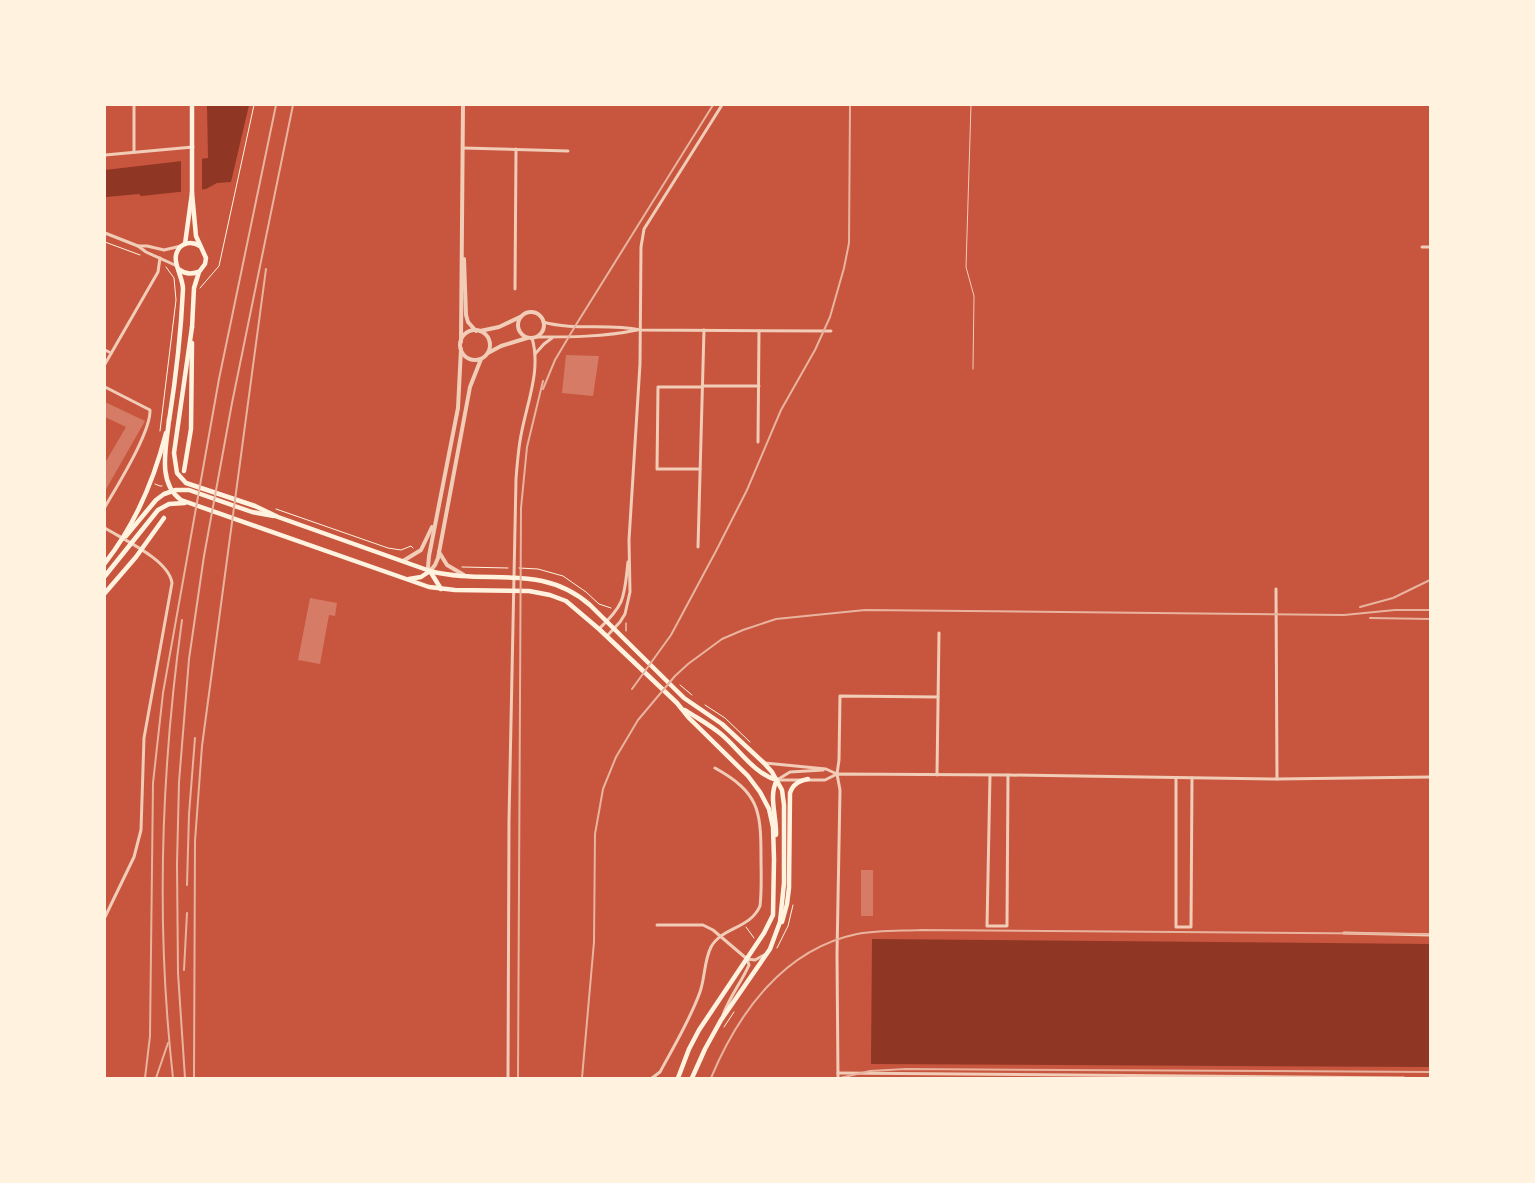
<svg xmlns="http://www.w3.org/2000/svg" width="1535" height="1183" font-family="'Noto Sans',sans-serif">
	<rect width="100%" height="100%" fill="#c8553d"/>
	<g fill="#8f3625">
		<path d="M 207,105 L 249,105 L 231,182 L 217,183 L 206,189 L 105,200 L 105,170 L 208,158 Z"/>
		<path d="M 872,939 L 1430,944 L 1430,1067 L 871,1064 Z"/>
	</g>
	<g fill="#c8553d">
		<path d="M 202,157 L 202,192 L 181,192 L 181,160 Z"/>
		<path d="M 139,194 L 143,198 L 105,201 L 106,197 Z"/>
	</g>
	<g fill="#d67c66">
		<path d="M 566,355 L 599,356 L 593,396 L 562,393 Z"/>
		<path d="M 105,402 L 145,421 L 105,491 L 105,463 L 126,427 L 105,417 Z"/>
		<path d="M 310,598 L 337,603 L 335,616 L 329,615 L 320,664 L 298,660 Z"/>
		<rect x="861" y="870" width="12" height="46"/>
	</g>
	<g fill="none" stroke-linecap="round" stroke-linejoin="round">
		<g stroke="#fff3e0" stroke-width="1">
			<path d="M 105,242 L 140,255"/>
			<path d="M 200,288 L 219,266 L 254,105"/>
			<path d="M 160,431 L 176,300 L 174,278 L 166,267"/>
			<path d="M 155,484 L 160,486 L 162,486"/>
			<path d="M 276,509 L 388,548 L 401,550 L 411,546 L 413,548"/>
			<path d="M 462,567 L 508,568"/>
			<path d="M 519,568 L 538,569 L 563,576 L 586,592 L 599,604 L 611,608"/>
			<path d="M 626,631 L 626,623"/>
			<path d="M 680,685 L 692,695"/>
			<path d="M 705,705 L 725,718 L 750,742"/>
			<path d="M 746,927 L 754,938"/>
			<path d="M 777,948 L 788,926 L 793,905"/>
			<path d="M 724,1027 L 734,1012"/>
		</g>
		<path stroke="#f1ccb7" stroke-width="1" d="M 971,105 L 966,267 L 974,296 L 973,369"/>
		<g stroke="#f1ccb7" stroke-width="3">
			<path d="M 134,105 L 134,152"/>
			<path d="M 463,148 L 568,151"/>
			<path d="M 105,155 L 193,147"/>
			<path d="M 105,233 L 138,246 L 146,252 L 177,266"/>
			<path d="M 138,246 L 147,246 L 164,250 L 181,246"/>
			<path d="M 1422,247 L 1430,247"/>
			<path d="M 515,289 L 516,149"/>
			<path d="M 543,322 C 575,331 608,323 640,330 L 831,331"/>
			<path d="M 536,337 C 569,337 604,337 637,330"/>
			<path d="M 105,350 L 111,353"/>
			<path d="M 535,354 L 544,344 L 552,338"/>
			<path d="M 105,364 L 158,272 L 160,258"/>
			<path d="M 702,386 L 759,386"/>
			<path d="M 105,387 L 150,410 C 151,432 117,486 105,507"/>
			<path d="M 758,442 L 759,331"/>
			<path d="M 700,469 L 657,469 L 658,387 L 702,387"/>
			<path d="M 105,528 C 124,540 169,560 172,583 L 144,738 L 141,830 L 134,857 L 105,917"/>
			<path d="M 698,547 L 704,330"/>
			<path d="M 1276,589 L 1277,779"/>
			<path d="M 599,629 C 626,603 624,597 628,562"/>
			<path d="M 607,636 L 620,622 L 625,614 L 630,592 L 629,540 L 640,364 L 641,247 L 644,229 L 722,105"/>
			<path d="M 765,763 L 826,769 L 837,774"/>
			<path d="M 937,775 L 939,633"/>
			<path d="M 990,775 L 987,926 L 1007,926 L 1008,775"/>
			<path d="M 1176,778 L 1176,927 L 1191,927 L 1192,778"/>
			<path d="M 777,780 L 825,780 L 837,774 L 1008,775 L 1277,779 L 1430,777"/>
			<path d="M 777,780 L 790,772 L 823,770"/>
			<path d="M 657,925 L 703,925 L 713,930 L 747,959"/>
			<path d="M 1344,933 L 1430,935"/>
			<path d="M 723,1015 C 730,996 741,983 749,965 L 747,959 L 755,960 L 764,955"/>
			<path d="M 838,1073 L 1404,1078"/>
			<path d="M 508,1078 L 509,820 L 516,479 C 517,466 518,453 520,441 C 525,407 542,372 532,338"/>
			<path d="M 652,1078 L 660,1072 C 674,1046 690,1020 700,992 C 705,978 704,961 711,947 C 722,927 750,929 760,906 C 762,889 761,872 761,856 C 761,809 758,792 715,768"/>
			<path d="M 838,1078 L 837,954 L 840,790 L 837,774 L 839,760 L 840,696 L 938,697"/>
		</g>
		<g stroke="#f1ccb7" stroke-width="4">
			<path d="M 464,259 L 466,315 L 468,322 L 476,331"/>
			<circle cx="531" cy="325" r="13"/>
			<circle cx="475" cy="345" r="15"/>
			<path d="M 480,331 L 499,327 L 520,317"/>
			<path d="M 461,342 L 463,105"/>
			<path d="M 488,353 L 501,346 L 527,338"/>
			<path d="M 439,552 L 447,565 L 464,575"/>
			<path d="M 403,561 L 421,550 L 432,527"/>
			<path d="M 430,571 L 428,567 L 429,556 L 458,408 L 461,349"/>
			<path d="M 430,571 L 435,565 L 438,558 L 470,387 L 481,359"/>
		</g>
		<g stroke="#fff3e0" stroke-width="4.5">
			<path d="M 185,244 L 192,193 L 192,105"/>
			<path d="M 180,270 C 186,275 192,274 198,272"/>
			<path d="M 192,327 L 174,453 L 177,473 L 186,483 L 255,506 L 278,517 L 430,571 C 488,586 541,562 590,605 L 684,698 L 722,724 L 764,763 L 772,772 L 782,790 L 784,805 L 784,883 L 780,922 L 770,949 L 721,1020 L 705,1049 L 692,1078"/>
			<path d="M 192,328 L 194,288 L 199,272 L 205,264 L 206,258 L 196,236 L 192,193"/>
			<path d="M 169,419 C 167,445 156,482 181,500 L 429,587 L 455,590 L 529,591 L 550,595 L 566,601 L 599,629 L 677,703 L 689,718 L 748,776 L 760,792 L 769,809 L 773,827 L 774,859 L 773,915 L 764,933 L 699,1030 L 689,1049 L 678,1078"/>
			<path d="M 169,421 C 176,377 181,332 183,289 C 183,277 172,262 177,252 C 181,242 192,241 200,246"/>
			<path d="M 184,471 L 191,429 L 192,343"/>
			<path d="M 126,536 L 156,500 L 164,494 L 176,490 L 189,490 L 252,512 L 274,516"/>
			<path d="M 105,563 C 135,525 154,480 166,433"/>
			<path d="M 430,571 L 441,589"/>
			<path d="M 105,576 L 158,510 L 169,504 L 185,503"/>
			<path d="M 409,579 L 421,577 L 430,571"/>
			<path d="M 105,593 L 136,557 L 164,518"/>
			<path d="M 685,710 C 697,718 710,725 721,734 C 739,749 754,774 777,780"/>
			<path d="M 776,835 C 777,817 768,796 777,780"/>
			<path d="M 782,922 L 787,904 L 789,888 L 790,793 C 793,784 799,781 808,779"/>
		</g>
		<g stroke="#e9b49f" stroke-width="2">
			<path d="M 543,389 L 555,360 L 574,328 L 713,105"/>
			<path d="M 1360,607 L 1393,598 L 1430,580"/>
			<path d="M 1370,618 L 1430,619"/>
			<path d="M 632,689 L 671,635 L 716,551 L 747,490 L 781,410 L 815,350 L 830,317 L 844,268 L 849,243 L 850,105"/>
			<path d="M 187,885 L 189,814 L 195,738"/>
			<path d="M 184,970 L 187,913"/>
			<path d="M 145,1078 L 150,1036 L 153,783 L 163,693 L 219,379 L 276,105"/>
			<path d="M 156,1078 L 168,1043"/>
			<path d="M 173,1078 C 156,927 161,771 182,620"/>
			<path d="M 185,1078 L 178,973 L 177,864 L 179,782 L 189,659 L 204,556 L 232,403 L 293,105"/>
			<path d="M 194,1078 L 195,841 L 202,746 L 266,269"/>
			<path d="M 518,1078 L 521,508 L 527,447 L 543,381"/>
			<path d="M 582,1078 L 594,942 L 595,834 L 603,789 L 616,757 L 638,720 L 675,676 L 688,664 L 722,639 L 743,630 L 776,619 L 865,610 L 1344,615 L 1395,610 L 1430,610"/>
			<path d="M 711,1078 C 738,1013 784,949 857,934 C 878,930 900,931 921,930 L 1430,934"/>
			<path d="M 840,1078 L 870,1071 L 906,1069 L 1430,1072"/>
		</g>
	</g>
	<rect width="1535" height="1183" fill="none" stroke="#fff3e0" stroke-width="212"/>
</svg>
